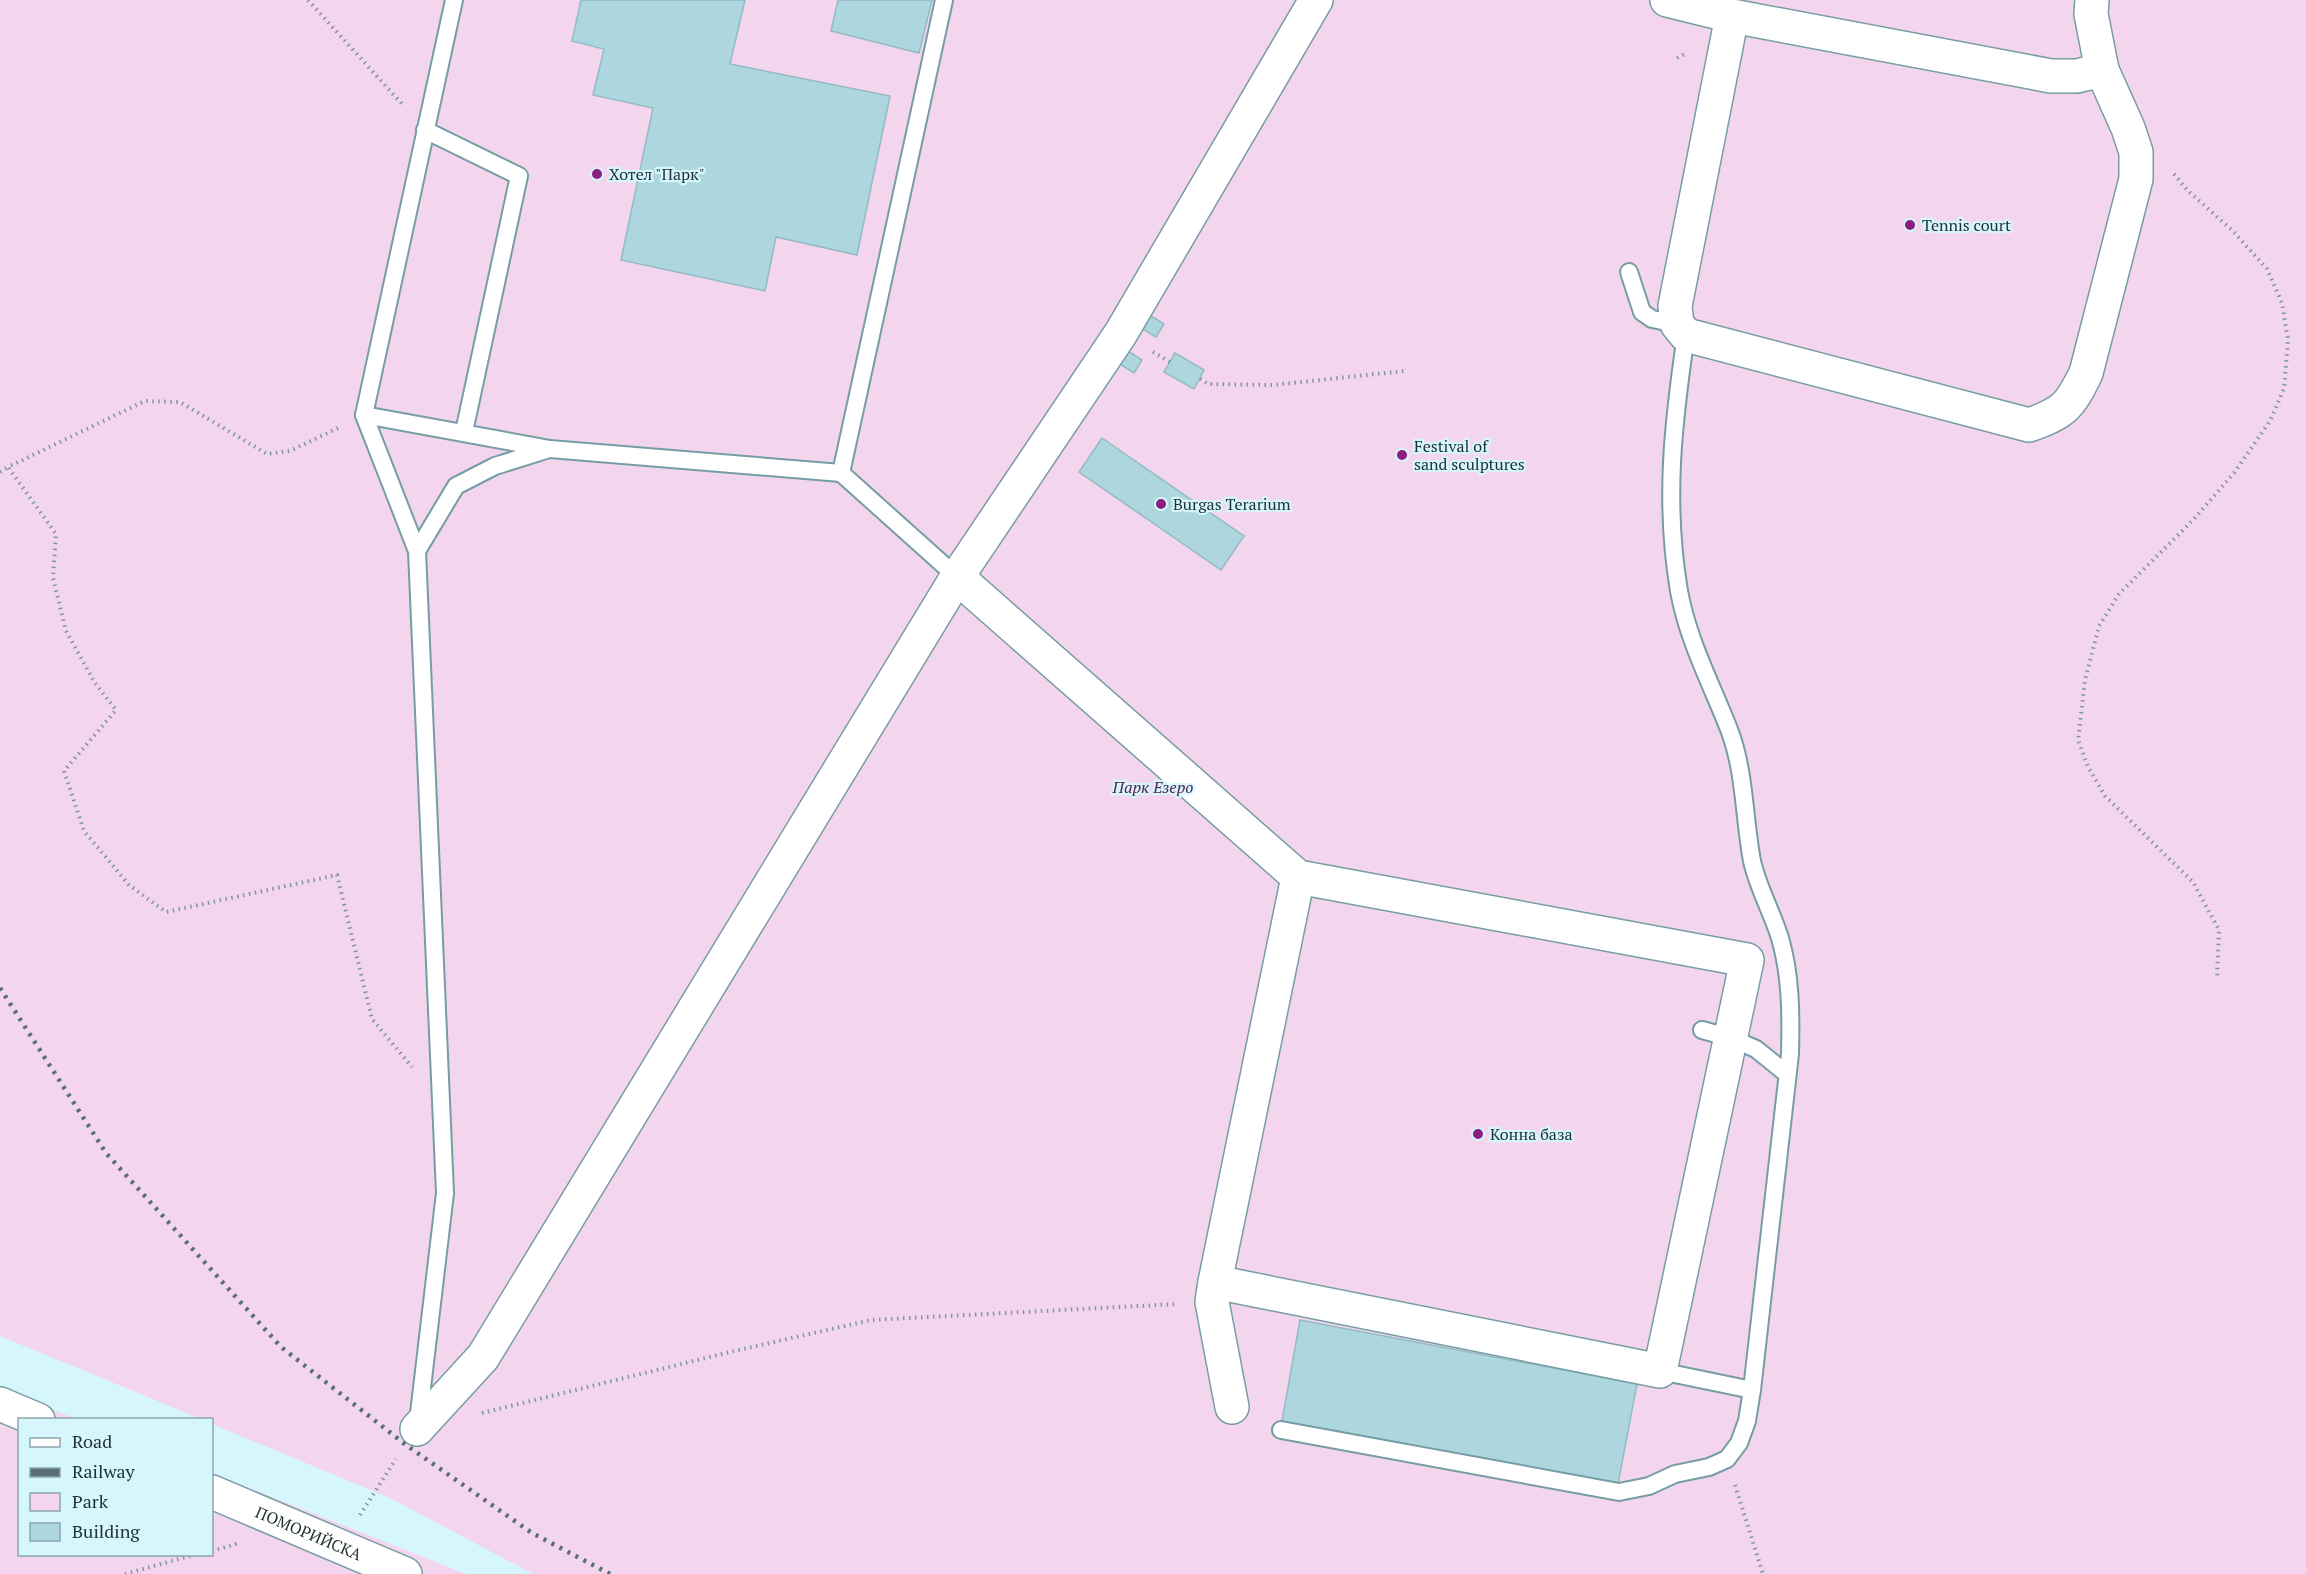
<svg xmlns="http://www.w3.org/2000/svg" width="2306" height="1574" font-family="'PT Serif',serif">
	<rect width="100%" height="100%" fill="#d5f6fd"/>
	<g fill="#f3d6ed">
		<path d="M 0,0 L 2306,0 L 2306,1574 L 533,1574 L 390,1498 L 212,1424 L 212,1420 L 201,1419 L 0,1336 Z"/>
		<path d="M 0,1389 L 76,1419 L 20,1420 L 20,1554 L 212,1554 L 212,1473 L 466,1574 L 0,1574 Z"/>
	</g>
	<g fill="#add6de" stroke="#93bbc3" stroke-width="1.5">
		<path d="M 581,0 L 745,0 L 730,64 L 890,96 L 857,255 L 776,237 L 765,291 L 621,260 L 653,108 L 593,95 L 604,49 L 572,41 Z"/>
		<path d="M 838,0 L 932,0 L 919,53 L 831,31 Z"/>
		<path d="M 1145,312 L 1164,324 L 1156,337 L 1136,325 Z"/>
		<path d="M 1123,348 L 1142,360 L 1134,373 L 1115,361 Z"/>
		<path d="M 1175,353 L 1204,370 L 1194,389 L 1164,372 Z"/>
		<path d="M 1102,438 L 1244,536 L 1221,570 L 1079,472 Z"/>
		<path d="M 1300,1320 L 1637,1384 L 1618,1484 L 1282,1421 Z"/>
	</g>
	<g fill="none" stroke-linecap="round" stroke-linejoin="round">
		<defs>
			<g id="lane">
				<path d="M 425,130 L 519,176 L 464,432"/>
				<path d="M 1629,272 L 1642,312 L 1652,319 L 1677,324"/>
				<path d="M 364,415 L 550,449 L 841,473 L 944,0"/>
				<path d="M 841,473 L 957,577"/>
				<path d="M 417,551 L 456,486 L 495,466 L 546,450"/>
				<path d="M 1702,1030 L 1731,1038 L 1756,1049 L 1787,1074"/>
				<path d="M 1660,1371 L 1752,1390 L 1790,1054 C 1791,1015 1791,976 1780,938 C 1772,912 1758,888 1752,861 C 1744,818 1745,773 1730,732 C 1712,685 1688,641 1679,591 C 1664,502 1673,423 1686,335"/>
				<path d="M 418,1422 L 445,1193 L 417,551 L 364,415 L 454,0"/>
				<path d="M 1281,1430 L 1619,1492 L 1649,1486 L 1675,1474 L 1709,1467 L 1727,1459 L 1739,1443 L 1747,1421 L 1752,1390"/>
			</g>
			<g id="street">
				<path d="M 1667,0 L 1732,16 L 2051,76 L 2077,76 L 2102,70 L 2128,128 L 2136,152 L 2136,179 L 2086,373 C 2070,406 2064,413 2029,425 L 1686,335 L 1677,324 L 1675,306 L 1732,16"/>
				<path d="M 2092,0 L 2091,14 L 2102,70"/>
				<path d="M 957,577 L 1298,877 L 1747,960 L 1660,1371 L 1215,1282 L 1298,877"/>
				<path d="M 1215,1282 L 1212,1302 L 1232,1407"/>
				<path d="M 0,1404 L 38,1420"/>
				<path d="M 417,1429 L 483,1357 L 957,577 L 1121,333 L 1316,0"/>
				<path id="s1" d="M 212,1492 L 405,1574"/>
			</g>
		</defs>
		<use href="#lane" stroke="#769da5" stroke-width="20"/>
		<use href="#street" stroke="#769da5" stroke-width="36"/>
		<g stroke="#7e979c" stroke-width="4" stroke-dasharray="1.5 4.5" stroke-linecap="butt">
			<path d="M 308,0 L 402,104"/>
			<path d="M 1677,58 L 1687,53"/>
			<path d="M 2174,174 L 2188,191 L 2233,231 L 2267,269 L 2282,303 L 2288,340 L 2284,389 L 2270,421 L 2234,473 L 2194,519 L 2119,594 L 2099,626 L 2085,680 L 2078,740 L 2088,767 L 2105,796 L 2193,882 L 2219,930 L 2217,978"/>
			<path d="M 1153,352 L 1170,362"/>
			<path d="M 1200,379 L 1208,384 L 1273,385 L 1404,371"/>
			<path d="M 338,428 L 290,451 L 267,454 L 180,402 L 145,401 L 8,467 L 56,534 L 53,578 L 66,631 L 95,683 L 116,710 L 64,771 L 84,831 L 129,885 L 166,912 L 337,875 L 372,1019 L 412,1067"/>
			<path d="M 0,472 L 8,467"/>
			<path d="M 482,1413 L 730,1352 L 871,1320 L 1177,1304"/>
			<path d="M 1735,1485 L 1763,1574"/>
			<path d="M 360,1515 L 396,1459"/>
			<path d="M 212,1551 L 239,1543"/>
			<path d="M 125,1574 L 197,1554"/>
		</g>
		<use href="#lane" stroke="#fff" stroke-width="16"/>
		<use href="#street" stroke="#fff" stroke-width="33"/>
		<path stroke="#5a6f74" stroke-width="4.5" stroke-dasharray="3 6" stroke-linecap="butt" d="M 0,988 L 106,1153 L 281,1347 L 406,1445 L 532,1533 L 610,1574"/>
	</g>
	<g fill="#8b1c80" stroke="#d5f6fd" stroke-width="2">
		<circle cx="597" cy="174" r="6"/>
		<circle cx="1910" cy="225" r="6"/>
		<circle cx="1402" cy="455" r="6"/>
		<circle cx="1161" cy="504" r="6"/>
		<circle cx="1478" cy="1134" r="6"/>
	</g>
	<g text-anchor="middle" stroke-width="4.5" stroke-linejoin="round" paint-order="stroke">
		<g font-size="16" fill="#1f2f32" stroke="#d5f6fd" text-anchor="start">
			<text x="609" y="180">Хотел "Парк"</text>
			<text x="1922" y="231">Tennis court</text>
			<text x="1414" y="452">Festival of<tspan x="1414" dy="18">sand sculptures</tspan></text>
			<text x="1173" y="510">Burgas Terarium</text>
			<text x="1490" y="1140">Конна база</text>
		</g>
		<g font-size="16" font-style="italic" fill="#55234e" stroke="#d5f6fd">
			<text x="1153" y="793">Парк Езеро</text>
		</g>
		<g font-size="16" fill="#1f2f32" stroke="#d5f6fd">
			<text dy="6" stroke="none"><textPath href="#s1" startOffset="105">ПОМОРИЙСКА</textPath></text>
		</g>
	</g>
	<rect x="18" y="1418" width="195" height="138" fill="#d5f6fd" stroke="#8ca6ac" stroke-width="1.5"/>
	<rect x="30" y="1438" width="30" height="9" fill="#ffffff" stroke="#8ca6ac" stroke-width="1.5"/>
	<text x="72" y="1448" font-size="18" fill="#1f2f32">Road</text>
	<rect x="30" y="1468" width="30" height="9" fill="#5a6f74" stroke="#8ca6ac" stroke-width="1.5"/>
	<text x="72" y="1478" font-size="18" fill="#1f2f32">Railway</text>
	<rect x="30" y="1493" width="30" height="18" fill="#f3d6ed" stroke="#8ca6ac" stroke-width="1.5"/>
	<text x="72" y="1508" font-size="18" fill="#1f2f32">Park</text>
	<rect x="30" y="1523" width="30" height="18" fill="#add6de" stroke="#8ca6ac" stroke-width="1.5"/>
	<text x="72" y="1538" font-size="18" fill="#1f2f32">Building</text>
</svg>
